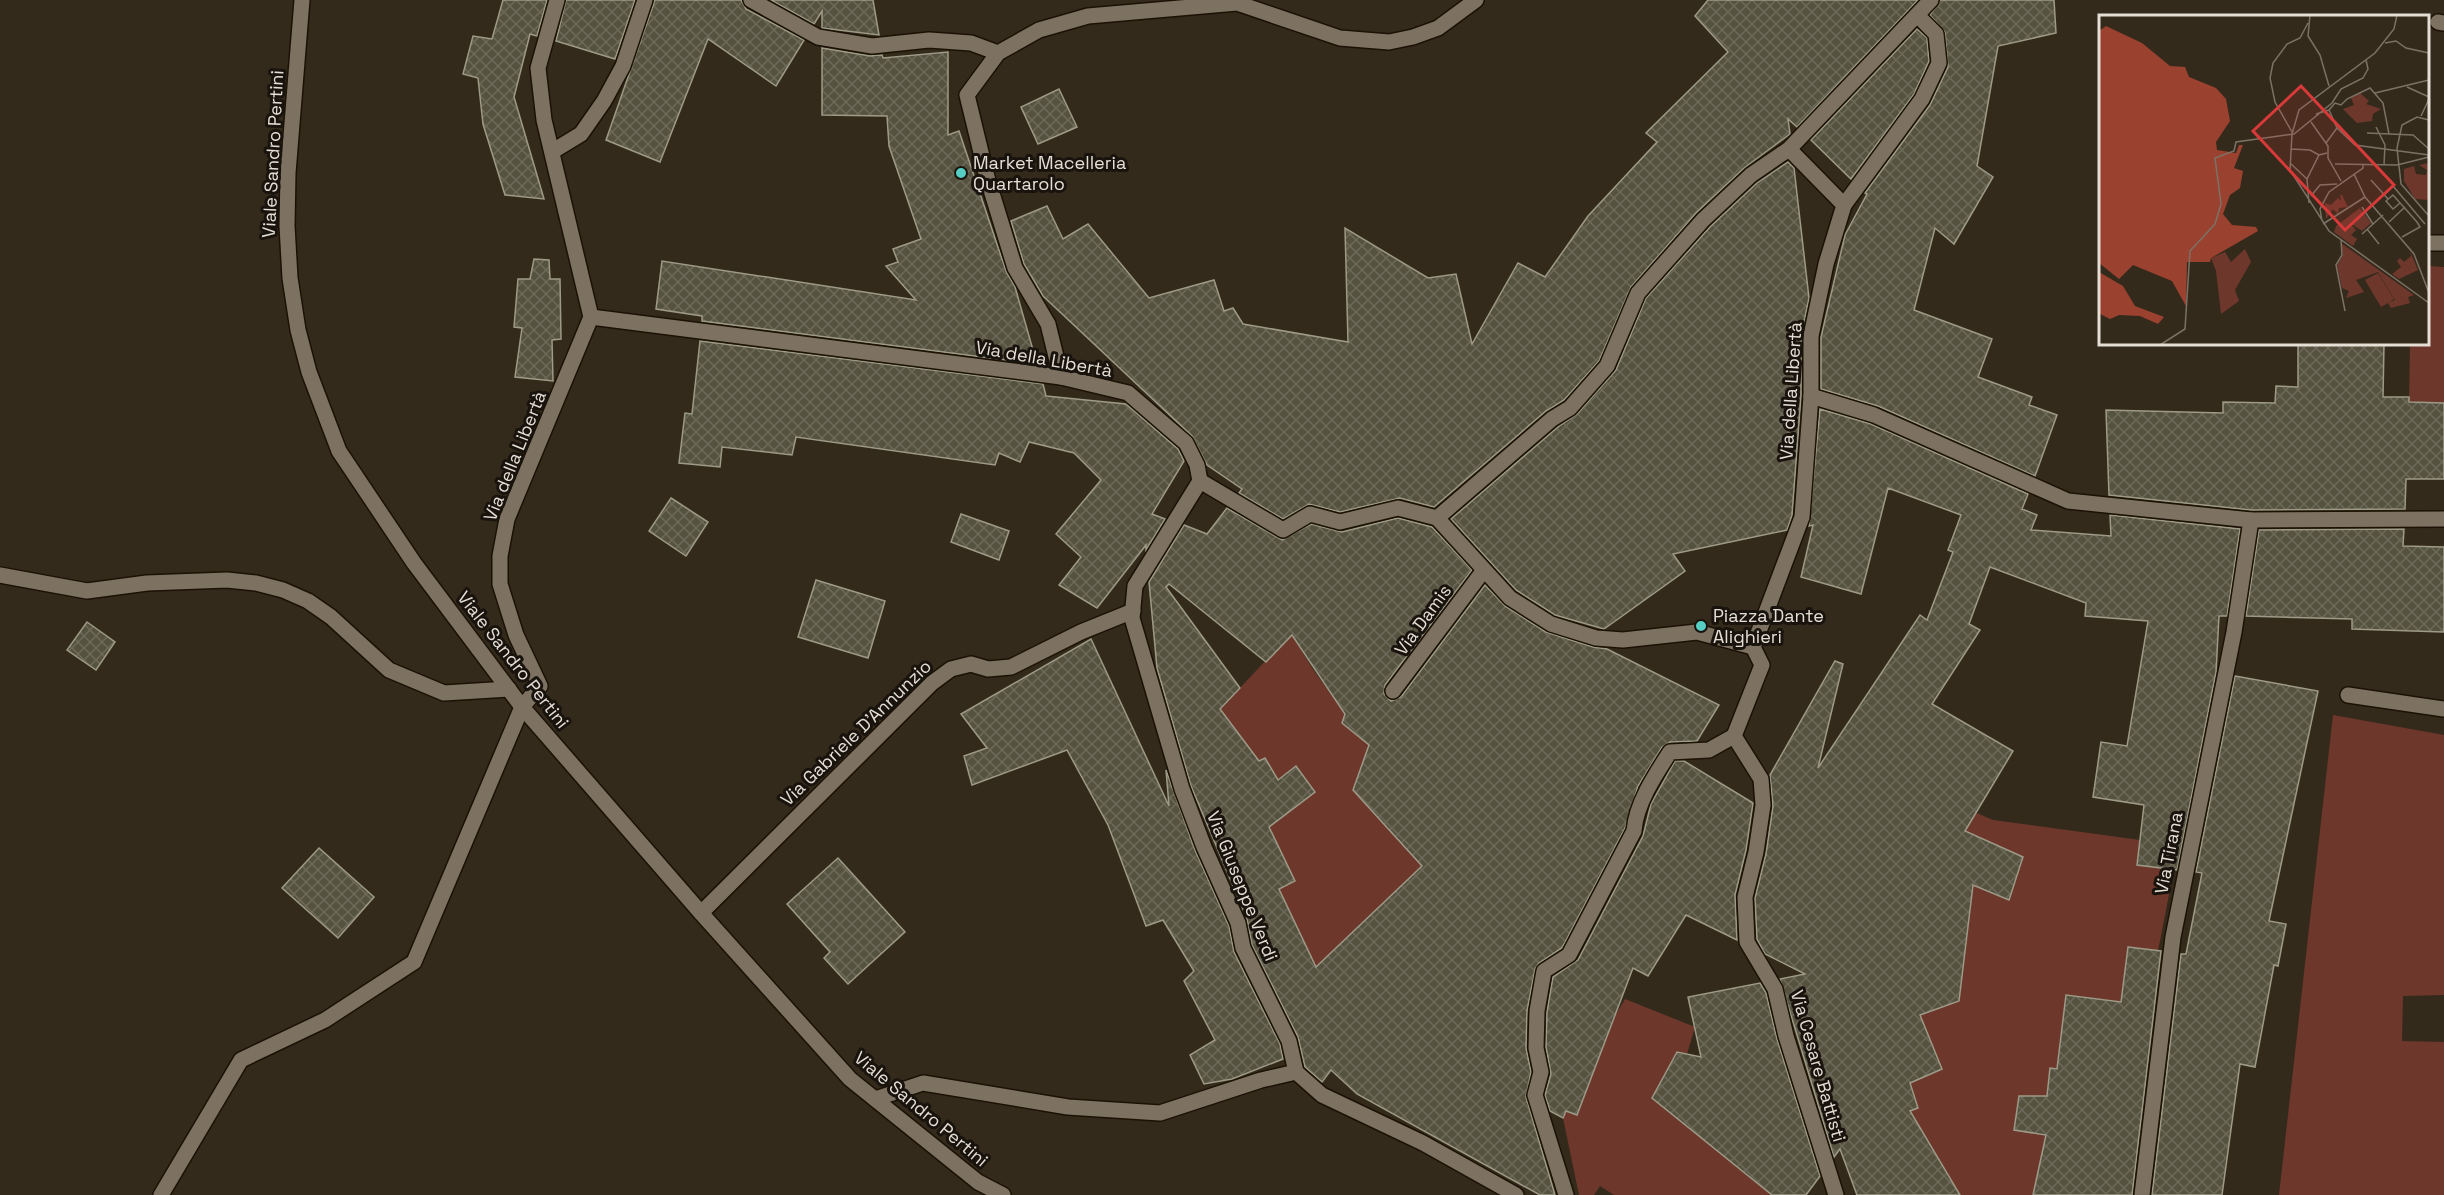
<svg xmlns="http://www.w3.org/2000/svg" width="2444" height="1195" font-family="'Space Grotesk',sans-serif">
	<defs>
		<pattern id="building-cross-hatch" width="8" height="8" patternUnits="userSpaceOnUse" patternTransform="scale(1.5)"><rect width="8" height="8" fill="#555240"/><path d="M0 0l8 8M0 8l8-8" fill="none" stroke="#6d6a5b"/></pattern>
	</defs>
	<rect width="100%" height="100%" fill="#342a1c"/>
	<g fill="#6e372b">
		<path d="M 2428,266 L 2444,267 L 2444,403 L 2409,402 L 2410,344 L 2428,344 Z"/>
		<path d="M 1291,634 L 1314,671 L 1472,885 L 1414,874 L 1361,925 L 1329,979 L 1310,960 L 1279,889 L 1267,824 L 1284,816 L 1315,792 L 1296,766 L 1278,780 L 1265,758 L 1238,770 L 1220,709 Z"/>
		<path d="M 2333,715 L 2444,735 L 2444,995 L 2403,996 L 2402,1041 L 2444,1042 L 2444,1195 L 2279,1195 Z"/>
		<path d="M 1942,798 L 1993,820 L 2140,840 L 2137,865 L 2174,869 L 2158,951 L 2128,947 L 2121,1002 L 2141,1080 L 2050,1069 L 2047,1096 L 2019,1096 L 2064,1138 L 2033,1195 L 1960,1195 L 1902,1114 L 1918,1107 L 1910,1083 L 1942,1069 L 1920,1015 L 1959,1001 L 1966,942 L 1913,919 L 1971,884 L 2009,900 L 2023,858 L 1963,830 Z"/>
		<path d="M 1625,999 L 1695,1027 L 1687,1054 L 1677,1053 L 1652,1098 L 1772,1195 L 1614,1195 L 1600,1186 L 1594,1195 L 1579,1195 L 1563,1118 L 1566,1111 L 1577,1115 L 1615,1016 Z"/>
	</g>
	<g fill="url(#building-cross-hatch)" stroke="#9d9a87" stroke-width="1.5" fill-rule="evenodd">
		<path d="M 503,0 L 547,0 L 537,36 L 530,34 L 514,97 L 544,199 L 505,195 L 483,124 L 478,78 L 463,74 L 473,36 L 492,39 Z"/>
		<path d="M 566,0 L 635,0 L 615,59 L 556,41 Z"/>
		<path d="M 655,0 L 741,0 L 746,9 L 804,40 L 776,86 L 708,39 L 660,162 L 606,140 Z"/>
		<path d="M 771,0 L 873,0 L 879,35 L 822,28 L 822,11 L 814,24 Z"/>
		<path d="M 1708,0 L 1918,0 L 1797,127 L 1788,119 L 1790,134 L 1744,168 L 1696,213 L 1631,287 L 1599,361 L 1564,400 L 1546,411 L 1434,507 L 1400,498 L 1340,512 L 1309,504 L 1283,519 L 1239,493 L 1242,489 L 1207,465 L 1192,436 L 1043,296 L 1024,264 L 1011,221 L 1047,206 L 1063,239 L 1088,224 L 1149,298 L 1214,280 L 1224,311 L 1233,308 L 1243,324 L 1348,342 L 1345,228 L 1428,278 L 1456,274 L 1472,344 L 1518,263 L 1545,277 L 1588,216 L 1657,142 L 1646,133 L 1728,52 L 1695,16 Z"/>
		<path d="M 1940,0 L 2054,0 L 2056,33 L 1998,46 L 1977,166 L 1993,177 L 1954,244 L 1935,228 L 1914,310 L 1992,339 L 1978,377 L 2032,397 L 2029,405 L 2057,415 L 2035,476 L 1878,406 L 1821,389 L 1821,337 L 1845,235 L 1867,194 L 1865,193 L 1930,105 L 1948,67 L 1945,32 L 1930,15 Z"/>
		<path d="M 1917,29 L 1927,38 L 1929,61 L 1914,94 L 1851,179 L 1811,140 Z"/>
		<path d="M 822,48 L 870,56 L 882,55 L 883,58 L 948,52 L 948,135 L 959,131 L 1006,271 L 1015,287 L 1037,364 L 702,321 L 702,316 L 656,309 L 662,261 L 916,300 L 886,266 L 898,262 L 893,249 L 921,239 L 889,146 L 887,116 L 822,115 Z"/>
		<path d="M 1059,89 L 1077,127 L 1038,144 L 1021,107 Z"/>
		<path d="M 1788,162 L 1794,168 L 1809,298 L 1801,336 L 1801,396 L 1792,515 L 1787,530 L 1673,554 L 1685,571 L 1604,629 L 1555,615 L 1516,590 L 1451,519 L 1558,427 L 1577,414 L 1616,370 L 1646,298 L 1710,227 L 1757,183 Z"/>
		<path d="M 534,259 L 549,260 L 550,279 L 560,279 L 561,339 L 552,340 L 553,381 L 515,377 L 522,328 L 514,327 L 518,279 L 530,279 Z"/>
		<path d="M 700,341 L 1043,384 L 1046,396 L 1126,404 L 1178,449 L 1184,461 L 1152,514 L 1165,519 L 1146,550 L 1146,545 L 1097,608 L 1059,585 L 1081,557 L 1056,534 L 1101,480 L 1074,453 L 1029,442 L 1020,462 L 999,453 L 995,465 L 796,437 L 792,455 L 722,447 L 720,467 L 679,463 L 685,413 L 692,414 Z"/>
		<path d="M 2298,344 L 2384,344 L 2383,397 L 2409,397 L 2409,402 L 2444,403 L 2444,479 L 2406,479 L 2405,509 L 2251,510 L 2109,495 L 2106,410 L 2223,413 L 2223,402 L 2275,403 L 2276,386 L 2298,387 Z"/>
		<path d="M 1820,409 L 1871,424 L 2028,494 L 2022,509 L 2037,515 L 2031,530 L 2111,536 L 2110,515 L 2240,529 L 2227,616 L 2219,616 L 2216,672 L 2177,870 L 2137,865 L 2144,805 L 2093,797 L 2101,742 L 2127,746 L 2148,621 L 2085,616 L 2086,603 L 1990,567 L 1969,624 L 1980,630 L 1932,704 L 2013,751 L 1965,831 L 2023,857 L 2009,900 L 1973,885 L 1959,1001 L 1920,1015 L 1942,1069 L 1910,1083 L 1918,1108 L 1910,1111 L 1960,1195 L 1857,1195 L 1840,1149 L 1834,1157 L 1780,979 L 1805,974 L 1765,954 L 1757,939 L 1755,898 L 1766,854 L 1773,806 L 1770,775 L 1835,661 L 1843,664 L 1818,768 L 1920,615 L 1927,620 L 1953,552 L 1948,550 L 1961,515 L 1888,488 L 1861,594 L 1801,577 L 1813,525 L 1809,526 Z"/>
		<path d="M 671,498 L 708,522 L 686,556 L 649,531 Z"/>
		<path d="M 1227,508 L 1282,540 L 1311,524 L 1342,532 L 1398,518 L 1432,527 L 1472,570 L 1385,685 L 1384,694 L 1391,701 L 1401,697 L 1485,585 L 1505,606 L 1546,632 L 1593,647 L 1607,649 L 1719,705 L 1697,741 L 1670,742 L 1662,747 L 1638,786 L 1625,828 L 1562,948 L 1539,963 L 1535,969 L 1527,1011 L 1526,1048 L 1531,1072 L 1526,1097 L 1555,1195 L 1540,1195 L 1357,1094 L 1331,1070 L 1322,1082 L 1305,1067 L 1298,1037 L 1252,945 L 1247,919 L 1191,786 L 1157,668 L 1149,582 L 1184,525 L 1207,534 ZM 1169,584 L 1266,662 L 1292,635 L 1345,714 L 1342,723 L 1369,745 L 1353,790 L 1422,866 L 1316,967 L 1279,889 L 1295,881 L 1269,827 L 1315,792 L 1296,766 L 1278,780 L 1265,758 L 1259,761 L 1220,709 L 1240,688 L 1166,587 Z"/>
		<path d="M 961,514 L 1009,531 L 999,560 L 951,542 Z"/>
		<path d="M 2404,529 L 2403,546 L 2444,547 L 2444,632 L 2352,629 L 2352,619 L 2246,616 L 2259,530 Z"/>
		<path d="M 816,580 L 885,601 L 868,658 L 798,637 Z"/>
		<path d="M 87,622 L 115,642 L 96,670 L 67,650 Z"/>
		<path d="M 1091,639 L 1169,806 L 1166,770 L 1195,850 L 1229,926 L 1234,952 L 1280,1044 L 1283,1059 L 1232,1079 L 1204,1084 L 1190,1055 L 1215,1040 L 1184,981 L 1194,971 L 1163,920 L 1146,926 L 1108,825 L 1067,750 L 972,785 L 964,756 L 987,748 L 961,714 Z"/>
		<path d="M 2235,676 L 2318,691 L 2269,921 L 2286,924 L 2278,966 L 2274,965 L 2255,1067 L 2240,1064 L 2222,1195 L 2152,1195 L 2181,954 L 2186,954 L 2202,873 L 2196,872 Z"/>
		<path d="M 1675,761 L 1684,761 L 1753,803 L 1746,850 L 1735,895 L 1737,940 L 1686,915 L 1648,976 L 1633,968 L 1577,1115 L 1566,1111 L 1563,1118 L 1550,1111 L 1545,1095 L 1551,1074 L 1546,1047 L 1547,1012 L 1553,977 L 1578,960 L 1643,836 L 1651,804 Z"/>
		<path d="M 319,848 L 374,897 L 338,938 L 282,888 Z"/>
		<path d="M 838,858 L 905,932 L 848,984 L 824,958 L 830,952 L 787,904 Z"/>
		<path d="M 2128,947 L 2161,951 L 2132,1195 L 2033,1195 L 2046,1135 L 2014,1130 L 2019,1096 L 2047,1096 L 2050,1068 L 2057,1069 L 2066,995 L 2121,1002 Z"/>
		<path d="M 1760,983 L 1766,993 L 1777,1039 L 1820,1176 L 1806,1195 L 1772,1195 L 1652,1098 L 1677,1052 L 1701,1057 L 1688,997 Z"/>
	</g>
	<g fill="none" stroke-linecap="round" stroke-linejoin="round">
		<defs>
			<g id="minor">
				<path d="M 751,0 L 818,37 L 872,46 L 929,40 L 971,43 L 998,53"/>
				<path d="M 2438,22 L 2444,23"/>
				<path d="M 1789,149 L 1844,205 L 1826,264 L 1811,336 L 1811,396 L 1802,517 L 1753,647 L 1762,665 L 1734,736 L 1761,779 L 1763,805 L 1756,852 L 1745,897 L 1747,942 L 1775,989 L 1786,1036 L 1836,1195"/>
				<path d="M 553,151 L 581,134 L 604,101 L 623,66 L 645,0"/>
				<path d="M 1844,205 L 1922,99 L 1939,63 L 1936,34 L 1917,15"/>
				<path d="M 2428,243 L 2444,243"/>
				<path d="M 591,317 L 1061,377 L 1128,393 L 1186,443 L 1197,465 L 1200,481"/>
				<path d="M 1061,377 L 1048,324 L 1015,268 L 987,177 L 967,95 L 998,53 L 1039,30 L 1088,16 L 1237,3 L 1340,38 L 1389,42 L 1413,37 L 1438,28 L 1476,0"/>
				<path d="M 1811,396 L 1874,415 L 2068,501 L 2251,520 L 2444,519"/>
				<path d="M 1200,481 L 1135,586 L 1132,618 L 1182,789 L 1204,847 L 1238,923 L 1243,948 L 1289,1041 L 1296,1072 L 1322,1095 L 1423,1143 L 1516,1195"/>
				<path d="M 1200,481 L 1283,530 L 1310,514 L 1340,522 L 1398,508 L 1437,518 L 1510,598 L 1551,624 L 1596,638 L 1623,640 L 1697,632 L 1753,647"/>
				<path d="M 1437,518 L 1552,419 L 1570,408 L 1607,366 L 1638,293 L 1703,220 L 1751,175 L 1789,149 L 1931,0"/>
				<path d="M 0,575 L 87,591 L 147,583 L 227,580 L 256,583 L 283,590 L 308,601 L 331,617 L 389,670 L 444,693 L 509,689"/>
				<path d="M 1393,691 L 1484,570"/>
				<path d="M 2348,695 L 2444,709"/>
				<path d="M 701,913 L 932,683 L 951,669 L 971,664 L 988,669 L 1011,667 L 1081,632 L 1133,611"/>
				<path d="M 875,1099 L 923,1083 L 1068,1107 L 1160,1113 L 1261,1080 L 1296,1072"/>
				<path d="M 161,1195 L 241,1060 L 325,1020 L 414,962 L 522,707 L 540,686 L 516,635 L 500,584 L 500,556 L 507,519 L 591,317 L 544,120 L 538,68 L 557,0"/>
				<path d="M 1566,1195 L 1535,1095 L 1541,1072 L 1536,1048 L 1537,1011 L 1544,971 L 1569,955 L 1634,831 C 1636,804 1655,775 1670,752 L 1709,750 L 1734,736"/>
				<path d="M 2142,1195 L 2173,937 L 2234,632 L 2251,520"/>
			</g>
			<path id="tertiary" d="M 302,0 L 288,173 L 287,226 L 290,278 L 298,330 L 309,372 L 339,451 L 414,563 L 522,707 L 701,913 L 850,1079 L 978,1182 L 1003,1195"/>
		</defs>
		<use href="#minor" stroke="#1b1205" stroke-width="18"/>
		<use href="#tertiary" stroke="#1b1205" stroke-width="18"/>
		<use href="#minor" stroke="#7d7262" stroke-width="15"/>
		<use href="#tertiary" stroke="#7d7262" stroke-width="15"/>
	</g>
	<g fill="#56cec3" stroke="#18130d" stroke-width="2">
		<circle cx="961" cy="173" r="6"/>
		<circle cx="1701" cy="626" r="6"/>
	</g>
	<g text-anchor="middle" stroke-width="6" stroke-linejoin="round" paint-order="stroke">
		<g font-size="18" fill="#e5ded5" stroke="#18130d">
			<text transform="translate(273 154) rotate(-87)" y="6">Viale Sandro Pertini</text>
			<text transform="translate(1044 359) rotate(10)" y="6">Via della Libertà</text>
			<text transform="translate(1791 391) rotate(-86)" y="6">Via della Libertà</text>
			<text transform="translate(515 456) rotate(-68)" y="6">Via della Libertà</text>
			<text transform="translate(1423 620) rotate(-54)" y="6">Via Damis</text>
			<text transform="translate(513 660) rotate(52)" y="6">Viale Sandro Pertini</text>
			<text transform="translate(856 733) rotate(-44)" y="6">Via Gabriele D'Annunzio</text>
			<text transform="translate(2169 853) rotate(-79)" y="6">Via Tirana</text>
			<text transform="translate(1242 886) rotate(68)" y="6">Via Giuseppe Verdi</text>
			<text transform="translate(1818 1066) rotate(74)" y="6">Via Cesare Battisti</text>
			<text transform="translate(921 1109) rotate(40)" y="6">Viale Sandro Pertini</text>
		</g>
		<g font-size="18" fill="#e5ded5" stroke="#18130d" text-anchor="start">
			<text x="973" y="169">Market Macelleria<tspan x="973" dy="21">Quartarolo</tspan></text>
			<text x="1713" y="622">Piazza Dante<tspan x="1713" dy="21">Alighieri</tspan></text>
		</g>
	</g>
	<g transform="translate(2099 15)">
		<rect width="330" height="330" fill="#342a1c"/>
		<path d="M 261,78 L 270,86 L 267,89 L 282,94 L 274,99 L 273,106 L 258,108 L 244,94 L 255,90 L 252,83 ZM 330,148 L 330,185 L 316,184 L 305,166 L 305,154 L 315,151 L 317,159 L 327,160 L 328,155 L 320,150 ZM 241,180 L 243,180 L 249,192 L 240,193 L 239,199 L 234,194 L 227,204 L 226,188 L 232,190 L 239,183 L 242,186 ZM 261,193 L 272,208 L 263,216 L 251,208 L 257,215 L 252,220 L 258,224 L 254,231 L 235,217 L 237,211 ZM 242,228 L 315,280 L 309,282 L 311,288 L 292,293 L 289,288 L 282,292 L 266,265 L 279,258 L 295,284 L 291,287 L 296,285 L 279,257 L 257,265 L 265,277 L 247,283 L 250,276 L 243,273 L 238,251 L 244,240 ZM 146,234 L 152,247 L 136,275 L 140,286 L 122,299 L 117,256 L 112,243 L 126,237 L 132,247 ZM 311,236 L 319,255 L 300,264 L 293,259 L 302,252 L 298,246 L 301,243 L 305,247 L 312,241 Z" fill="#6e372b"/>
		<path d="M 7,11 L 43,28 L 71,51 L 86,52 L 90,62 L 117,73 L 127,84 L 131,106 L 117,127 L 118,135 L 137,138 L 140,130 L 144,130 L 135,153 L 144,156 L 141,173 L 131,180 L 124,199 L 133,210 L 157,212 L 159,216 L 112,243 L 111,247 L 88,247 L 87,291 L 73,266 L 34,250 L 20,264 L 0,248 L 0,16 ZM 0,257 L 24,271 L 36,291 L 65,302 L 59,309 L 41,301 L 20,300 L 11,304 L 3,300 L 0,298 Z" fill="#9b412f"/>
		<path fill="none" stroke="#7b7266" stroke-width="1.5" d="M 211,0 L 209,21 L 221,40 L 230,71M 298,0 L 295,14 L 276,38 L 200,95 L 193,119 L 191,155 L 230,216 L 330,288M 286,28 L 297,26 L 307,33 L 330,38M 308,72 L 330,82M 276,78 L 330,65M 230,95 L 238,113M 217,99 L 230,95 L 236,88 L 242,90 L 248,84 L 271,73 L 284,88 L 290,119M 322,101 L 330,84M 330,105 L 318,102 L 303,110 L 298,133 L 302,169 L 330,201M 212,107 L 229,131 L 229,143 L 242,166M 277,112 L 286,130 L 285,150M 193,117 L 176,87 L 171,63 L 174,48 L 188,29 L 201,23 L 209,8M 268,118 L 314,120 L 330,134M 227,128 L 238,113 L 256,130 L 330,140M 192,134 L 211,135 L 220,140M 191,148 L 208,164M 236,149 L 298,150 L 330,142M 255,159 L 266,182 L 315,239 L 330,278M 272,165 L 289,184M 294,171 L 326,209M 212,181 L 221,170 L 238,169M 210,188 L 208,164 L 220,140 L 228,138M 301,188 L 294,194 L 287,186 L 294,180 L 318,207 L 321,212 L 303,222M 263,192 L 274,209M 223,206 L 221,194 L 230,177 L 264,153 L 264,149M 290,207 L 306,192M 224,209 L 266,182M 268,214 L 280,229M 263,219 L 284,200M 242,225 L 243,240 L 237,250 L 246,296M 61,330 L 86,314 L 91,236 L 116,209 L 122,189 L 116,143 L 135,136 L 137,127 L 195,119 L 233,88 L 242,74 L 264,63 L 269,54 L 267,45"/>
		<path fill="#d83a39" fill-opacity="0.15" stroke="#d83a39" stroke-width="3" d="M 202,71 L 295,170 L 246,215 L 154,116 Z"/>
		<rect width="330" height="330" fill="none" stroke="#e5ded5" stroke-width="3"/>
	</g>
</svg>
